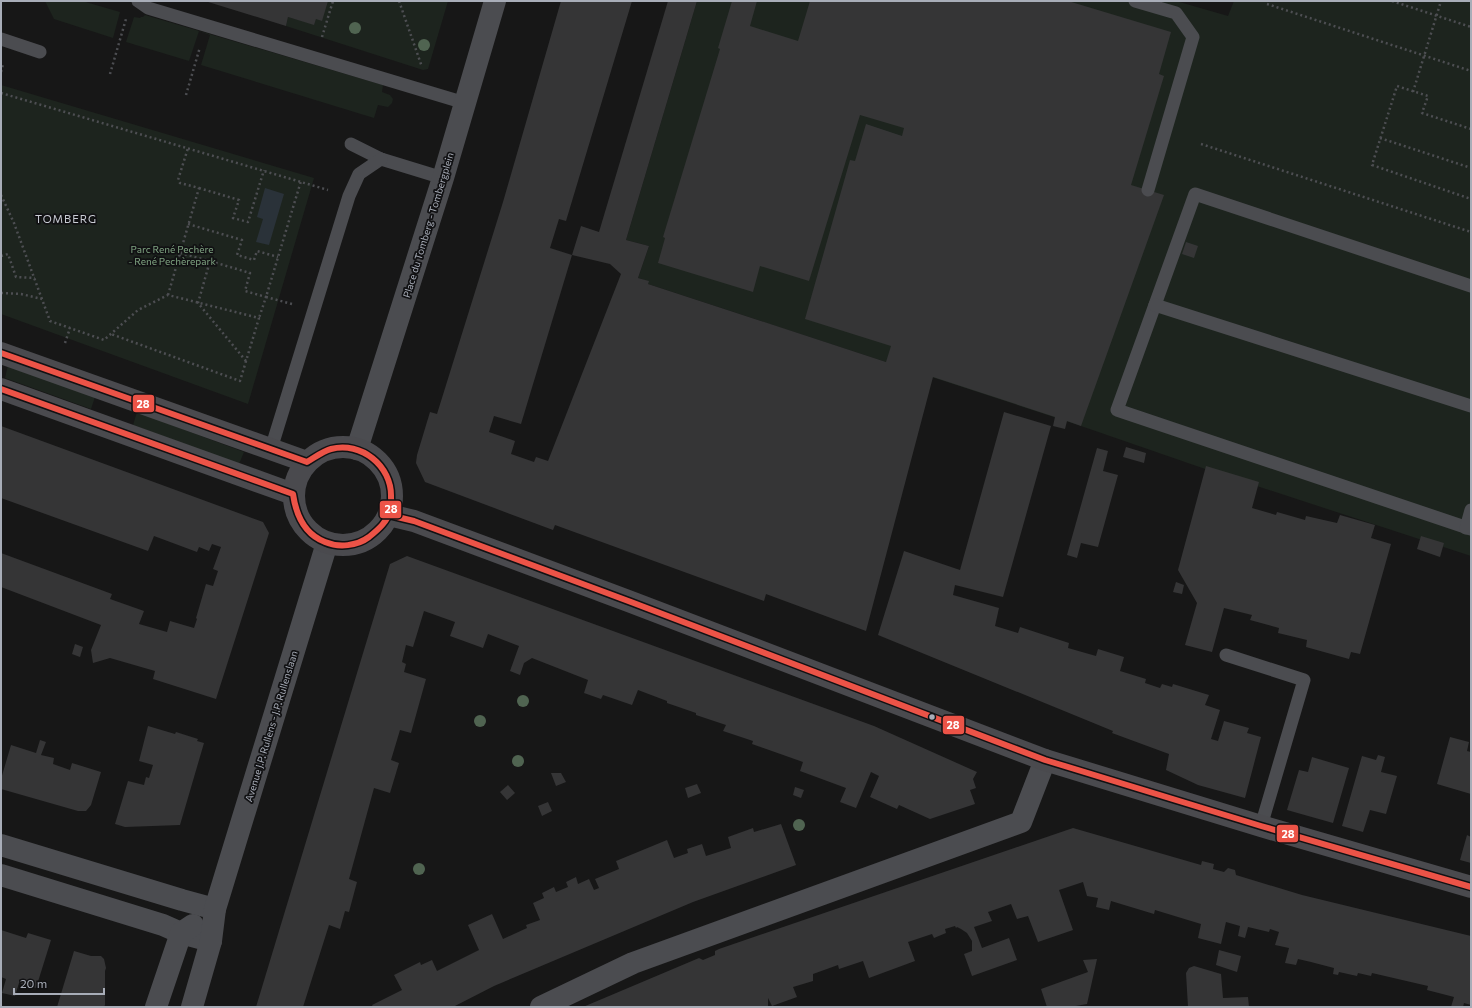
<svg xmlns="http://www.w3.org/2000/svg" width="1472" height="1008" font-family="Commissioner,sans-serif">
	<rect width="100%" height="100%" fill="#171717"/>
	<g fill="#1d241e">
		<path d="M 45,1 L 82,1 L 120,12 L 113,38 L 54,19 Z"/>
		<path d="M 328,1 L 448,1 L 428,69 L 423,70 L 286,26 L 288,17 L 314,24 L 316,19 Z"/>
		<path d="M 697,1 L 1176,1 L 1228,16 L 1234,1 L 1471,1 L 1471,556 L 1211,471 L 1081,426 L 648,284 L 648,281 L 638,278 L 649,246 L 626,240 Z"/>
		<path d="M 145,15 L 383,85 L 382,92 L 390,95 L 393,99 L 392,103 L 388,107 L 378,105 L 374,118 L 201,65 L 210,35 L 199,31 L 189,61 L 126,42 L 134,17 L 140,18 L 141,17 L 143,17 Z"/>
		<path d="M 1,85 L 314,178 L 248,404 L 1,314 Z"/>
		<path d="M 8,365 L 95,397 L 91,409 L 5,378 Z"/>
		<path d="M 137,412 L 244,452 L 239,464 L 133,425 Z"/>
	</g>
	<path fill="#2a3239" d="M 265,188 L 284,194 L 269,245 L 256,242 L 263,219 L 257,217 Z"/>
	<g fill="#353536" fill-rule="evenodd">
		<path d="M 205,1 L 328,1 L 322,21 L 316,19 L 314,25 L 288,17 L 286,26 Z"/>
		<path d="M 561,1 L 632,1 L 566,221 L 559,219 L 550,248 L 572,255 L 581,226 L 599,232 L 668,1 L 697,1 L 626,240 L 649,246 L 638,278 L 649,281 L 648,284 L 886,362 L 891,346 L 805,319 L 850,160 L 855,161 L 866,124 L 902,136 L 904,128 L 860,115 L 809,281 L 760,266 L 753,292 L 658,263 L 665,238 L 663,237 L 720,49 L 718,48 L 732,1 L 757,1 L 750,26 L 798,41 L 810,1 L 1068,1 L 1171,32 L 1159,74 L 1164,76 L 1131,185 L 1164,195 L 1081,426 L 1067,421 L 1065,429 L 1053,426 L 1055,417 L 933,377 L 866,631 L 766,594 L 764,601 L 555,525 L 553,530 L 425,482 L 416,463 L 417,455 L 430,412 L 437,414 L 503,202 ZM 572,255 L 610,264 L 621,274 L 548,461 L 536,457 L 534,462 L 511,454 L 515,441 L 489,432 L 494,416 L 521,424 Z"/>
		<path d="M 1186,242 L 1198,246 L 1194,258 L 1182,254 Z"/>
		<path d="M 1004,412 L 1051,426 L 1003,597 L 955,585 L 953,595 L 999,608 L 995,626 L 1018,633 L 1020,627 L 1069,643 L 1068,648 L 1096,656 L 1098,649 L 1124,657 L 1120,671 L 1146,679 L 1145,683 L 1160,688 L 1162,684 L 1172,687 L 1173,684 L 1209,695 L 1205,705 L 1220,710 L 1211,739 L 1218,741 L 1224,721 L 1249,728 L 1247,733 L 1261,737 L 1245,798 L 1198,785 L 1166,770 L 1169,754 L 1112,733 L 1113,731 L 878,635 L 904,551 L 960,570 Z"/>
		<path d="M 1,426 L 263,522 L 269,533 L 216,699 L 153,679 L 155,671 L 110,658 L 93,663 L 91,650 L 101,625 L 1,587 L 1,553 L 112,594 L 110,599 L 144,611 L 139,624 L 167,632 L 170,621 L 194,628 L 197,619 L 196,618 L 206,584 L 213,586 L 218,571 L 213,569 L 221,547 L 212,544 L 209,551 L 199,547 L 197,552 L 154,536 L 148,551 L 1,498 Z"/>
		<path d="M 1126,447 L 1146,453 L 1144,463 L 1123,457 Z"/>
		<path d="M 1097,448 L 1108,451 L 1103,471 L 1118,475 L 1098,547 L 1081,543 L 1077,558 L 1067,555 Z"/>
		<path d="M 1206,466 L 1259,482 L 1252,508 L 1276,515 L 1277,512 L 1305,520 L 1306,516 L 1337,523 L 1340,515 L 1375,525 L 1371,538 L 1391,544 L 1360,654 L 1351,652 L 1349,659 L 1306,647 L 1307,640 L 1278,633 L 1279,628 L 1250,620 L 1252,615 L 1224,608 L 1212,652 L 1185,645 L 1197,603 L 1178,570 Z"/>
		<path d="M 1421,536 L 1444,543 L 1440,557 L 1417,549 Z"/>
		<path d="M 407,556 L 874,726 L 977,772 L 973,779 L 976,788 L 970,790 L 975,804 L 930,819 L 899,805 L 897,809 L 870,797 L 879,776 L 871,772 L 856,808 L 840,802 L 846,788 L 800,771 L 803,762 L 752,744 L 753,741 L 723,731 L 726,725 L 696,715 L 696,713 L 667,703 L 667,701 L 638,690 L 632,705 L 603,695 L 601,699 L 584,693 L 588,680 L 532,658 L 524,663 L 520,675 L 510,671 L 519,646 L 488,634 L 483,648 L 450,636 L 455,622 L 424,611 L 413,647 L 406,645 L 402,662 L 406,664 L 404,672 L 426,679 L 411,733 L 400,730 L 391,760 L 399,763 L 390,793 L 374,788 L 349,879 L 357,882 L 349,912 L 345,911 L 340,929 L 329,925 L 303,1007 L 256,1007 L 390,564 Z"/>
		<path d="M 1176,582 L 1184,585 L 1182,594 L 1173,592 Z"/>
		<path d="M 75,644 L 83,647 L 80,657 L 72,654 Z"/>
		<path d="M 148,726 L 175,734 L 176,732 L 198,739 L 197,741 L 204,743 L 180,825 L 125,827 L 115,824 L 128,781 L 144,785 L 146,777 L 149,778 L 153,765 L 139,761 Z"/>
		<path d="M 1450,737 L 1469,742 L 1467,751 L 1471,752 L 1471,794 L 1437,784 Z"/>
		<path d="M 40,740 L 46,742 L 41,755 L 54,758 L 53,764 L 70,770 L 72,763 L 101,772 L 91,805 L 86,811 L 78,811 L 1,789 L 1,779 L 11,745 L 36,753 Z"/>
		<path d="M 1378,755 L 1385,757 L 1381,772 L 1397,776 L 1386,814 L 1370,810 L 1363,832 L 1342,826 L 1362,756 L 1376,760 Z"/>
		<path d="M 1312,757 L 1349,768 L 1333,823 L 1287,810 L 1299,770 L 1308,772 Z"/>
		<path d="M 551,773 L 561,773 L 566,782 L 556,786 Z"/>
		<path d="M 697,784 L 701,793 L 688,798 L 685,788 Z"/>
		<path d="M 508,785 L 515,793 L 507,800 L 500,792 Z"/>
		<path d="M 795,787 L 804,790 L 801,798 L 793,795 Z"/>
		<path d="M 548,802 L 552,811 L 542,816 L 538,806 Z"/>
		<path d="M 781,824 L 796,865 L 693,902 L 494,986 L 453,1007 L 373,1007 L 372,1005 L 402,990 L 394,975 L 420,962 L 421,965 L 432,960 L 437,971 L 479,950 L 468,925 L 492,914 L 503,939 L 527,928 L 526,925 L 540,920 L 533,903 L 544,898 L 542,893 L 554,887 L 556,892 L 568,887 L 566,882 L 576,877 L 578,884 L 589,879 L 594,890 L 599,888 L 595,879 L 619,869 L 616,861 L 667,840 L 674,858 L 688,853 L 687,849 L 702,844 L 706,856 L 731,848 L 728,837 L 753,828 L 754,832 Z"/>
		<path d="M 1073,828 L 1201,865 L 1202,861 L 1214,864 L 1213,869 L 1224,872 L 1228,868 L 1235,870 L 1236,875 L 1302,895 L 1471,936 L 1471,1005 L 1464,1003 L 1463,1007 L 1451,1007 L 1454,997 L 1427,990 L 1428,986 L 1372,973 L 1371,976 L 1358,973 L 1357,976 L 1339,972 L 1338,975 L 1333,974 L 1334,968 L 1311,962 L 1298,959 L 1296,965 L 1285,963 L 1289,948 L 1275,945 L 1279,932 L 1270,929 L 1269,932 L 1248,927 L 1245,938 L 1238,936 L 1240,926 L 1226,922 L 1221,944 L 1198,938 L 1201,924 L 1155,910 L 1154,914 L 1111,901 L 1109,910 L 1096,907 L 1098,898 L 1087,896 L 1083,882 L 1059,890 L 1073,930 L 1038,942 L 1028,916 L 1017,919 L 1011,904 L 988,912 L 992,921 L 974,927 L 982,948 L 1009,938 L 1017,960 L 972,976 L 964,954 L 972,951 L 972,941 L 967,933 L 961,929 L 957,927 L 956,928 L 955,926 L 945,929 L 946,933 L 934,938 L 932,934 L 908,942 L 915,961 L 869,978 L 863,961 L 839,969 L 838,965 L 813,974 L 813,981 L 793,987 L 797,997 L 772,1006 L 768,998 L 768,1007 L 583,1007 L 699,958 L 703,960 L 715,955 L 715,951 L 719,949 Z"/>
		<path d="M 1467,835 L 1471,837 L 1471,863 L 1460,860 Z"/>
		<path d="M 1,930 L 26,938 L 28,933 L 51,940 L 36,988 L 19,983 L 15,996 L 2,993 L 6,979 L 1,977 Z"/>
		<path d="M 1219,950 L 1241,956 L 1237,972 L 1216,965 Z"/>
		<path d="M 74,951 L 91,956 L 101,956 L 104,959 L 106,968 L 105,971 L 105,1005 L 104,1007 L 57,1007 Z"/>
		<path d="M 1097,959 L 1087,1004 L 1070,1007 L 1047,1007 L 1041,989 L 1088,972 L 1083,960 Z"/>
		<path d="M 1194,966 L 1221,974 L 1223,998 L 1248,997 L 1249,1007 L 1188,1007 L 1186,973 L 1189,968 Z"/>
	</g>
	<g fill="none" stroke-linecap="round" stroke-linejoin="round">
		<g stroke="#4d4e52" stroke-width="2.5" stroke-dasharray="2 3" stroke-linecap="butt">
			<path d="M 399,1 L 422,67"/>
			<path d="M 1392,1 L 1471,27"/>
			<path d="M 1267,4 L 1471,71"/>
			<path d="M 322,37 L 333,1"/>
			<path d="M 1,72 L 3,64"/>
			<path d="M 110,74 L 126,19"/>
			<path d="M 1413,92 L 1441,1"/>
			<path d="M 1,93 L 328,190"/>
			<path d="M 186,95 L 200,47"/>
			<path d="M 1471,129 L 1422,113 L 1428,96 L 1397,86 L 1372,165 L 1471,199"/>
			<path d="M 1380,138 L 1471,168"/>
			<path d="M 1201,144 L 1471,232"/>
			<path d="M 199,188 L 239,200 L 233,218 L 248,222 L 264,170"/>
			<path d="M 1,195 L 14,223 L 50,321 L 104,340 L 138,310 L 168,295 L 259,318 L 240,381 L 111,334"/>
			<path d="M 188,224 L 242,240 L 237,255 L 254,260 L 257,251 L 278,257"/>
			<path d="M 180,253 L 210,261"/>
			<path d="M 1,256 L 8,254 L 16,277 L 35,278"/>
			<path d="M 1,293 L 21,294 L 42,299"/>
			<path d="M 168,295 L 199,188 L 180,183 L 178,180 L 188,148"/>
			<path d="M 292,304 L 266,297 L 301,181"/>
			<path d="M 65,343 L 70,328"/>
			<path d="M 246,361 L 198,303 L 210,261 L 250,273 L 245,291 L 266,297 L 259,318"/>
		</g>
		<g stroke="#4b4c50" stroke-width="13">
			<path d="M 138,1 L 148,8 L 465,103"/>
			<path d="M 1135,1 L 1176,13 L 1193,37 L 1148,190"/>
			<path d="M 1,39 L 40,52"/>
			<path d="M 351,144 L 381,159 L 443,178"/>
			<path d="M 1471,286 L 1195,194 L 1117,410 L 1471,529"/>
			<path d="M 1155,305 L 1471,406"/>
			<path d="M 271,449 L 349,196 L 359,174 L 381,159"/>
			<path d="M 1466,528 L 1471,510"/>
			<path d="M 1226,655 L 1304,680 L 1261,826"/>
		</g>
		<g stroke="#4b4c50" stroke-width="22">
			<path d="M 357,449 L 443,178 L 495,1"/>
			<path d="M 1,845 L 182,900 L 215,909"/>
			<path d="M 1,875 L 163,925 L 181,933 L 211,941"/>
			<path d="M 156,1007 L 181,933 L 193,925"/>
			<path d="M 192,1007 L 211,941 L 215,909 L 327,543"/>
			<path d="M 541,1007 L 633,963 L 1021,822 L 1045,760"/>
		</g>
		<g stroke="#4a4a4e" stroke-width="22">
			<path d="M 1,353 L 307,462"/>
			<path d="M 1,389 L 293,494"/>
			<circle cx="343" cy="496" r="49"/>
			<path d="M 389,515 L 414,521 L 631,602 L 1045,760 L 1261,826 L 1471,887"/>
		</g>
		<defs>
			<g id="bus-1">
				<path d="M 1,353 L 307,462 C 314,458 323,451 331,449 C 361,441 392,466 391,497 C 391,500 392,505 391,509 C 387,522 379,529 369,537 C 357,546 339,548 325,542 C 304,534 296,515 293,494 L 1,389"/>
				<path d="M 389,515 L 414,521 L 631,602 L 1045,760 L 1261,826 L 1471,887"/>
			</g>
		</defs>
		<use href="#bus-1" stroke="#111113" stroke-width="9"/>
		<use href="#bus-1" stroke="#ec5347" stroke-width="6"/>
	</g>
	<g fill="#506451">
		<circle cx="355" cy="28" r="6"/>
		<circle cx="424" cy="45" r="6"/>
		<circle cx="523" cy="701" r="6"/>
		<circle cx="480" cy="721" r="6"/>
		<circle cx="518" cy="761" r="6"/>
		<circle cx="799" cy="825" r="6"/>
		<circle cx="419" cy="869" r="6"/>
	</g>
	<circle fill="#a8adb8" stroke="#111113" stroke-width="1.5" cx="932" cy="717" r="3.5"/>
	<g text-anchor="middle" stroke-width="3.5" stroke-linejoin="round" paint-order="stroke">
		<g font-size="10" fill="#a8adb8" stroke="#111113">
			<text transform="translate(428 225) rotate(-73)" y="4">Place du Tomberg - Tombergplein</text>
			<text transform="translate(271 726) rotate(-73)" y="4">Avenue J.P. Rullens - J.P. Rullenslaan</text>
		</g>
		<g font-size="10" fill="#7fa381" stroke="#111113">
			<text x="172" y="253">Parc René Pechère<tspan x="172" dy="12">- René Pechèrepark</tspan></text>
		</g>
		<g font-size="11" letter-spacing="1" fill="#c9ccd4" stroke="#111113">
			<text x="66" y="223">TOMBERG</text>
		</g>
	</g>
	<g stroke="#111113" stroke-width="1.5">
		<rect x="132" y="394" width="23" height="19" rx="4" fill="#ec5347"/>
		<rect x="379" y="500" width="23" height="19" rx="4" fill="#ec5347"/>
		<rect x="942" y="715" width="23" height="20" rx="4" fill="#ec5347"/>
		<rect x="1276" y="824" width="23" height="19" rx="4" fill="#ec5347"/>
	</g>
	<g font-size="11" text-anchor="middle" font-weight="bold" fill="#fff">
		<text x="143" y="408">28</text>
		<text x="391" y="513">28</text>
		<text x="953" y="729">28</text>
		<text x="1288" y="838">28</text>
	</g>
	<rect width="1472" height="1008" fill="none" stroke="#a8adb8" stroke-width="4"/>
	<path d="M14 988v6h90v-6" fill="none" stroke="#a8adb8" stroke-width="2"/>
	<text x="20" y="988" font-size="12" fill="#a8adb8" stroke="#111113" stroke-width="3" paint-order="stroke">20 m</text>
</svg>
